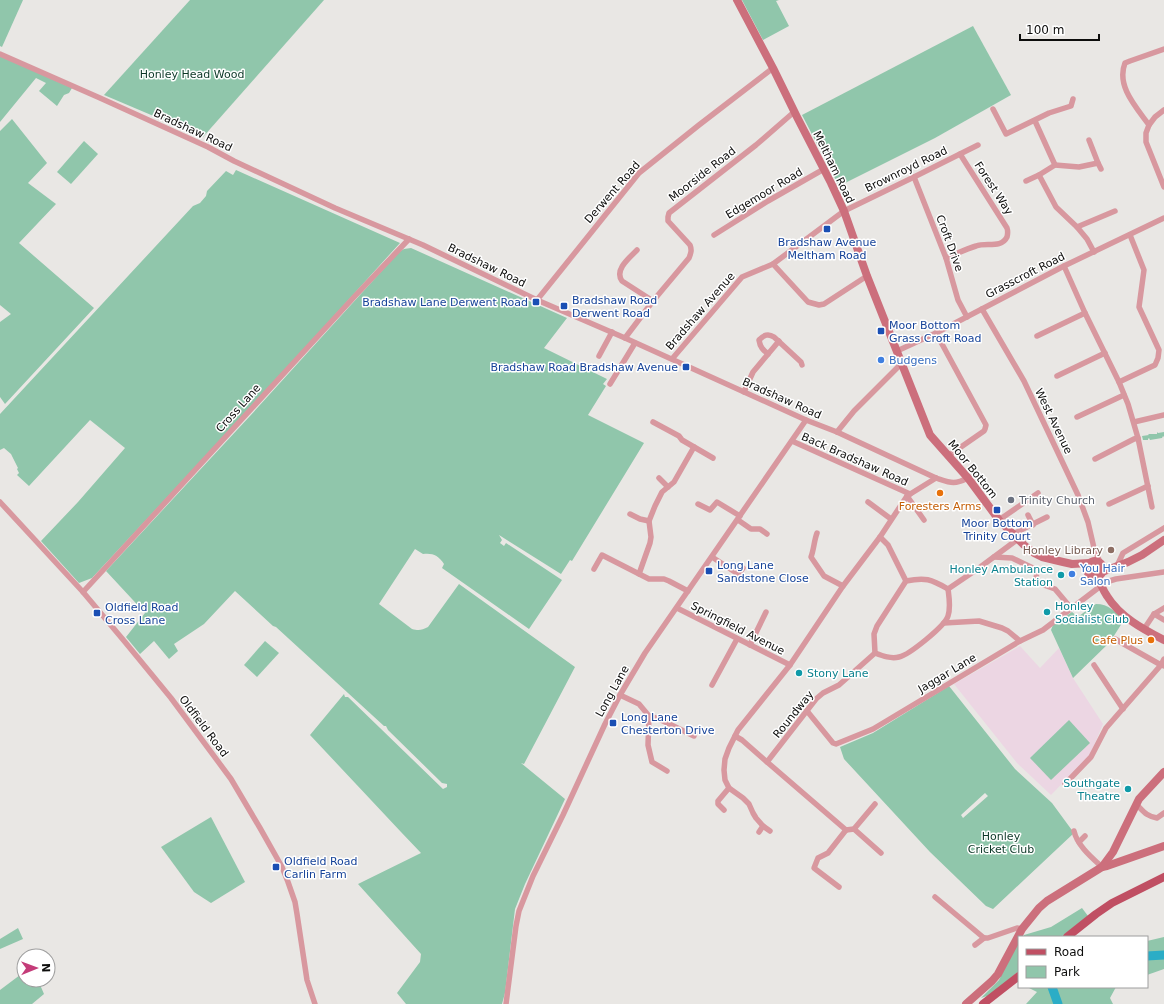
<svg xmlns="http://www.w3.org/2000/svg" width="1164" height="1004" font-family="'DejaVu Sans',sans-serif">
	<rect width="100%" height="100%" fill="#e9e7e4"/>
	<path fill="#ecd6e3" d="M 1020,646 L 1040,668 L 1059,648 L 1073,678 L 1103,724 L 1090,755 L 1051,795 L 1017,763 L 954,684 Z"/>
	<g fill="#90c6ab" fill-rule="evenodd">
		<path d="M 0,0 L 23,0 L 2,47 L 0,46 Z"/>
		<path d="M 190,0 L 324,0 L 203,137 L 104,95 Z"/>
		<path d="M 742,0 L 779,0 L 776,1 L 789,26 L 763,40 Z"/>
		<path d="M 973,26 L 1011,95 L 935,138 L 839,186 L 802,115 Z"/>
		<path d="M 0,56 L 72,88 L 69,93 L 64,95 L 57,106 L 39,91 L 46,83 L 36,78 L 0,122 Z"/>
		<path d="M 12,119 L 47,163 L 28,183 L 56,204 L 19,243 L 94,308 L 5,404 L 0,397 L 0,322 L 11,314 L 0,305 L 0,131 Z"/>
		<path d="M 84,141 L 98,154 L 71,184 L 57,172 Z"/>
		<path d="M 236,170 L 400,243 L 253,405 L 92,578 L 79,583 L 41,541 L 78,502 L 125,448 L 90,420 L 29,486 L 17,475 L 19,473 L 17,469 L 18,468 L 11,454 L 4,448 L 0,450 L 0,414 L 193,206 L 200,203 L 206,196 L 207,191 L 226,171 L 233,175 Z"/>
		<path d="M 411,248 L 567,318 L 544,348 L 607,379 L 603,384 L 606,386 L 588,415 L 644,443 L 572,561 L 570,560 L 561,574 L 499,535 L 502,540 L 500,543 L 504,546 L 506,543 L 562,580 L 529,629 L 442,568 L 444,564 C 438,555 433,553 423,554 L 415,549 L 379,604 L 412,629 C 419,631 422,630 428,627 L 459,584 L 575,667 L 524,764 L 521,763 L 565,799 L 525,884 L 515,909 L 505,993 L 502,1004 L 406,1004 L 397,993 L 420,962 L 421,954 L 358,884 L 421,853 L 401,832 L 310,735 L 344,694 L 345,697 L 348,697 L 443,789 L 447,787 L 447,784 L 442,783 L 388,730 L 386,726 L 384,726 L 276,627 L 273,626 L 235,591 L 204,624 L 174,644 L 178,651 L 169,659 L 154,641 L 140,654 L 126,637 L 145,613 L 106,571 L 250,416 L 399,252 L 404,249 Z"/>
		<path d="M 1157,432 L 1158,433 L 1164,432 L 1164,437 L 1163,436 L 1162,438 L 1150,440 L 1149,438 L 1148,439 L 1148,440 L 1143,440 L 1142,436 L 1149,435 L 1148,434 L 1157,434 Z"/>
		<path d="M 1096,604 C 1109,604 1114,611 1124,620 L 1110,642 L 1073,678 L 1051,630 L 1053,625 L 1072,612 L 1078,617 L 1092,606 Z"/>
		<path d="M 265,641 L 279,653 L 257,677 L 244,665 Z"/>
		<path d="M 949,686 L 1015,769 L 1052,803 L 1074,833 L 993,909 L 986,906 L 930,852 L 844,759 L 840,747 L 873,733 ZM 985,793 L 988,796 L 963,818 L 961,815 Z"/>
		<path d="M 1069,720 L 1090,743 L 1051,780 L 1030,758 Z"/>
		<path d="M 211,817 L 245,882 L 211,903 L 194,892 L 161,847 Z"/>
		<path d="M 1082,908 L 1088,916 L 1061,937 L 1023,937 L 1024,935 L 1051,927 Z"/>
		<path d="M 18,928 L 23,939 L 0,949 L 0,939 Z"/>
		<path d="M 1164,937 L 1164,969 L 1147,975 L 1147,941 Z"/>
		<path d="M 1019,942 L 1019,971 L 990,995 L 981,998 L 999,980 L 1013,951 Z"/>
		<path d="M 24,972 L 24,980 L 38,980 L 44,994 L 32,1004 L 0,1004 L 0,990 Z"/>
		<path d="M 1027,987 L 1116,987 L 1110,998 L 1113,1004 L 1026,1004 L 1037,992 Z"/>
	</g>
	<g fill="none" stroke-linecap="round" stroke-linejoin="round">
		<g stroke="#2badc6" stroke-width="9">
			<path d="M 1147,956 L 1164,955"/>
			<path d="M 1052,987 L 1058,1004"/>
		</g>
		<g stroke="#d8989f" stroke-width="5.5">
			<path d="M 0,54 L 100,98 L 208,147 L 234,161 L 335,208 L 423,245 L 537,300 L 625,338 L 806,420 L 837,432 L 936,478 C 951,483 954,485 968,478"/>
			<path d="M 993,109 L 1006,134 L 1049,113 L 1071,106 L 1073,99"/>
			<path d="M 1164,110 L 1155,117 L 1149,125 L 1146,133 L 1146,142 L 1164,187"/>
			<path d="M 1035,121 L 1055,165 L 1039,175 L 1056,207 L 1077,227 L 1087,239 L 1094,252"/>
			<path d="M 1149,125 C 1136,107 1116,86 1125,63 L 1130,61 L 1164,49"/>
			<path d="M 1098,163 L 1101,169"/>
			<path d="M 1055,165 L 1079,167 L 1098,163 L 1089,140"/>
			<path d="M 914,177 L 946,258 L 958,300 L 967,317"/>
			<path d="M 1026,181 L 1039,175"/>
			<path d="M 1077,227 L 1115,211"/>
			<path d="M 714,235 L 768,201 L 824,169"/>
			<path d="M 637,250 C 629,258 614,270 622,281 L 653,301"/>
			<path d="M 946,258 C 956,254 966,249 976,246 C 986,242 1001,249 1007,237 C 1008,233 1008,231 1007,228 L 960,154"/>
			<path d="M 773,264 L 808,302 L 819,305 L 824,304 L 867,276"/>
			<path d="M 1064,266 L 1085,313 L 1119,382 L 1128,404 L 1138,438 L 1152,507"/>
			<path d="M 537,300 L 639,173 L 699,125 L 773,68"/>
			<path d="M 982,309 L 1024,381 L 1078,495 L 1088,522 L 1094,548 L 1100,562"/>
			<path d="M 936,333 L 986,425 L 985,429 L 984,431 L 948,456"/>
			<path d="M 1037,336 L 1085,313"/>
			<path d="M 625,338 L 653,301 L 689,258 C 691,253 692,250 690,245 L 668,221 L 668,217 L 669,213 L 756,145 L 794,112"/>
			<path d="M 897,351 L 936,333 L 1064,266 L 1164,218"/>
			<path d="M 768,354 C 763,350 760,347 759,340 C 764,335 768,333 774,337 L 801,362 L 802,365"/>
			<path d="M 599,356 L 612,332"/>
			<path d="M 672,359 L 742,277 L 773,264 L 844,211 L 914,177 L 978,145"/>
			<path d="M 1057,376 L 1105,353"/>
			<path d="M 1119,382 L 1155,365 L 1158,358 L 1159,350 L 1139,307 L 1144,270 L 1130,235"/>
			<path d="M 610,384 L 635,343"/>
			<path d="M 744,392 L 753,372 L 779,341"/>
			<path d="M 1077,417 L 1124,395"/>
			<path d="M 653,422 L 679,436 L 682,440 L 713,458"/>
			<path d="M 1134,422 L 1164,415"/>
			<path d="M 837,432 L 854,411 L 901,364"/>
			<path d="M 792,441 L 910,494"/>
			<path d="M 1095,459 L 1134,439 L 1138,438"/>
			<path d="M 659,478 L 668,487"/>
			<path d="M 907,496 L 924,520"/>
			<path d="M 0,502 L 83,592 L 125,642 L 171,698 L 231,779 L 260,828 L 282,867 L 288,882 L 295,902 L 297,914 L 307,980 L 315,1004"/>
			<path d="M 868,502 L 891,519"/>
			<path d="M 698,504 L 710,510 L 717,502 L 740,516"/>
			<path d="M 1109,504 L 1148,486"/>
			<path d="M 630,514 L 640,519 L 649,521"/>
			<path d="M 1028,515 L 1033,525"/>
			<path d="M 738,520 L 751,529 L 760,529 L 767,534"/>
			<path d="M 999,520 L 1038,493"/>
			<path d="M 817,533 C 814,541 814,549 811,557 L 824,576 L 843,586"/>
			<path d="M 1013,534 L 1047,517"/>
			<path d="M 880,537 L 888,545 L 906,581"/>
			<path d="M 712,557 L 738,574"/>
			<path d="M 994,557 L 1012,558 L 1037,570 L 1036,580 L 1041,584 L 1055,589 L 1071,608"/>
			<path d="M 1117,566 L 1123,553 L 1164,528"/>
			<path d="M 594,569 L 602,555 L 649,579 L 664,579 L 669,581 L 688,591"/>
			<path d="M 639,574 L 650,543 L 651,537 L 649,521 L 655,506 L 662,492 L 674,482 L 694,447"/>
			<path d="M 735,580 L 743,568"/>
			<path d="M 83,592 L 355,296 L 409,239"/>
			<path d="M 677,608 L 790,665"/>
			<path d="M 1154,614 L 1164,620"/>
			<path d="M 944,623 L 979,621 L 1002,628 L 1008,631 L 1020,641"/>
			<path d="M 1144,629 L 1154,614 L 1164,608"/>
			<path d="M 1115,639 L 1161,665 L 1164,666"/>
			<path d="M 750,645 L 766,612"/>
			<path d="M 875,653 L 874,634 L 877,626 L 906,581 C 925,577 931,579 948,589"/>
			<path d="M 1094,665 L 1123,709"/>
			<path d="M 712,685 L 737,639"/>
			<path d="M 620,695 L 639,704 L 649,716 L 648,745 L 652,762 L 667,771"/>
			<path d="M 807,711 L 833,743 L 836,744 L 873,729 L 1020,641 L 1043,630 L 1106,582 L 1116,579 L 1164,572"/>
			<path d="M 649,716 L 659,719 L 694,736"/>
			<path d="M 735,736 L 742,740 L 767,762 L 816,699 L 823,693 L 839,685 L 875,653 C 883,656 891,659 899,657 C 909,655 945,626 948,616 C 951,607 949,597 948,589 L 979,568 L 1018,539"/>
			<path d="M 767,762 L 846,830 L 854,829 L 875,804"/>
			<path d="M 1065,784 L 1091,757 L 1106,728 L 1161,665 L 1164,659"/>
			<path d="M 1136,804 C 1144,812 1146,816 1157,818 L 1164,813"/>
			<path d="M 724,810 L 718,804 L 718,801 L 729,788"/>
			<path d="M 854,829 L 881,853"/>
			<path d="M 770,831 L 763,826 L 756,818 L 753,813 L 749,804 L 743,798 L 729,788 L 725,780 L 724,770 L 725,759 L 729,748 L 738,730 L 790,665 L 843,586 L 880,537 L 907,496 L 936,478"/>
			<path d="M 1074,831 C 1077,845 1091,857 1102,867"/>
			<path d="M 759,832 L 763,826"/>
			<path d="M 1079,842 L 1085,836"/>
			<path d="M 839,887 L 814,868 L 818,858 L 828,853 L 846,830"/>
			<path d="M 935,897 L 984,938 L 988,938 L 1017,928 L 1022,929"/>
			<path d="M 975,945 L 984,938"/>
			<path d="M 506,1004 L 516,926 L 519,911 L 533,876 L 563,815 L 605,724 L 620,695 L 645,653 L 806,420"/>
		</g>
		<g stroke="#cc6f7c" stroke-width="8">
			<path d="M 737,0 L 773,68 L 797,117 L 831,183 L 844,211 L 867,276 L 930,435 L 968,478 L 999,520 L 1024,545 L 1034,553 L 1042,557 L 1063,562 L 1072,564 L 1090,563"/>
			<circle cx="1095" cy="569" r="8"/>
			<path d="M 1102,572 L 1128,562 L 1142,555 L 1164,540"/>
			<path d="M 1098,576 C 1100,583 1103,590 1107,596 C 1120,617 1143,629 1164,640"/>
			<path d="M 1102,867 L 1107,866 L 1164,846"/>
			<path d="M 966,1004 L 992,981 L 998,974 L 1022,929 L 1039,908 L 1047,901 L 1102,867 L 1113,852 L 1139,799 L 1164,772"/>
		</g>
		<g stroke="#c04f63" stroke-width="8">
			<path d="M 1067,937 L 1096,914 L 1112,903 L 1164,877"/>
			<path d="M 983,1004 L 1019,976"/>
		</g>
	</g>
	<g fill="#1a4fb4" stroke="#fff" stroke-width="1.5">
		<rect x="823" y="225" width="8" height="8" rx="2"/>
		<rect x="532" y="298" width="8" height="8" rx="2"/>
		<rect x="560" y="302" width="8" height="8" rx="2"/>
		<rect x="877" y="327" width="8" height="8" rx="2"/>
		<rect x="682" y="363" width="8" height="8" rx="2"/>
		<rect x="993" y="506" width="8" height="8" rx="2"/>
		<rect x="705" y="567" width="8" height="8" rx="2"/>
		<rect x="93" y="609" width="8" height="8" rx="2"/>
		<rect x="609" y="719" width="8" height="8" rx="2"/>
		<rect x="272" y="863" width="8" height="8" rx="2"/>
	</g>
	<g fill="#3f7fe0" stroke="#fff" stroke-width="1.5">
		<circle cx="881" cy="360" r="4"/>
		<circle cx="1072" cy="574" r="4"/>
	</g>
	<g fill="#e8710a" stroke="#fff" stroke-width="1.5">
		<circle cx="940" cy="493" r="4"/>
		<circle cx="1151" cy="640" r="4"/>
	</g>
	<circle fill="#6b7280" stroke="#fff" stroke-width="1.5" cx="1011" cy="500" r="4"/>
	<circle fill="#8d6e63" stroke="#fff" stroke-width="1.5" cx="1111" cy="550" r="4"/>
	<g fill="#0f9aa8" stroke="#fff" stroke-width="1.5">
		<circle cx="1061" cy="575" r="4"/>
		<circle cx="1047" cy="612" r="4"/>
		<circle cx="799" cy="673" r="4"/>
		<circle cx="1128" cy="789" r="4"/>
	</g>
	<g text-anchor="middle" stroke-width="3" stroke-linejoin="round" paint-order="stroke">
		<g font-size="11" fill="#0b3726" stroke="#fff">
			<text x="192" y="78">Honley Head Wood</text>
			<text x="1001" y="840">Honley<tspan x="1001" dy="13">Cricket Club</tspan></text>
		</g>
		<g font-size="11" fill="#0d0d0c" stroke="#fff">
			<text transform="translate(193 130) rotate(25)" y="4">Bradshaw Road</text>
			<text transform="translate(834 167) rotate(64)" y="4">Meltham Road</text>
			<text transform="translate(906 169) rotate(-26)" y="4">Brownroyd Road</text>
			<text transform="translate(702 174) rotate(-38)" y="4">Moorside Road</text>
			<text transform="translate(994 188) rotate(57)" y="4">Forest Way</text>
			<text transform="translate(612 192) rotate(-49)" y="4">Derwent Road</text>
			<text transform="translate(764 193) rotate(-31)" y="4">Edgemoor Road</text>
			<text transform="translate(950 243) rotate(70)" y="4">Croft Drive</text>
			<text transform="translate(487 265) rotate(26)" y="4">Bradshaw Road</text>
			<text transform="translate(1025 275) rotate(-27)" y="4">Grasscroft Road</text>
			<text transform="translate(700 311) rotate(-49)" y="4">Bradshaw Avenue</text>
			<text transform="translate(782 398) rotate(24)" y="4">Bradshaw Road</text>
			<text transform="translate(238 408) rotate(-48)" y="4">Cross Lane</text>
			<text transform="translate(1054 421) rotate(64)" y="4">West Avenue</text>
			<text transform="translate(855 459) rotate(24)" y="4">Back Bradshaw Road</text>
			<text transform="translate(973 469) rotate(51)" y="4">Moor Bottom</text>
			<text transform="translate(738 628) rotate(27)" y="4">Springfield Avenue</text>
			<text transform="translate(947 673) rotate(-31)" y="4">Jaggar Lane</text>
			<text transform="translate(612 691) rotate(-61)" y="4">Long Lane</text>
			<text transform="translate(793 714) rotate(-51)" y="4">Roundway</text>
			<text transform="translate(204 726) rotate(53)" y="4">Oldfield Road</text>
		</g>
		<g font-size="11" fill="#164399" stroke="#fff" text-anchor="start">
			<text x="827" y="246" text-anchor="middle">Bradshaw Avenue<tspan x="827" dy="13">Meltham Road</tspan></text>
			<text x="572" y="304">Bradshaw Road<tspan x="572" dy="13">Derwent Road</tspan></text>
			<text x="528" y="306" text-anchor="end">Bradshaw Lane Derwent Road</text>
			<text x="889" y="329">Moor Bottom<tspan x="889" dy="13">Grass Croft Road</tspan></text>
			<text x="678" y="371" text-anchor="end">Bradshaw Road Bradshaw Avenue</text>
			<text x="997" y="527" text-anchor="middle">Moor Bottom<tspan x="997" dy="13">Trinity Court</tspan></text>
			<text x="717" y="569">Long Lane<tspan x="717" dy="13">Sandstone Close</tspan></text>
			<text x="105" y="611">Oldfield Road<tspan x="105" dy="13">Cross Lane</tspan></text>
			<text x="621" y="721">Long Lane<tspan x="621" dy="13">Chesterton Drive</tspan></text>
			<text x="284" y="865">Oldfield Road<tspan x="284" dy="13">Carlin Farm</tspan></text>
		</g>
		<g font-size="11" fill="#366cbe" stroke="#fff" text-anchor="start">
			<text x="889" y="364">Budgens</text>
			<text x="1080" y="572">You Hair<tspan x="1080" dy="13">Salon</tspan></text>
		</g>
		<g font-size="11" fill="#5b616d" stroke="#fff" text-anchor="start">
			<text x="1019" y="504">Trinity Church</text>
		</g>
		<g font-size="11" fill="#c56008" stroke="#fff">
			<text x="940" y="510">Foresters Arms</text>
			<text x="1143" y="644" text-anchor="end">Cafe Plus</text>
		</g>
		<g font-size="11" fill="#785e54" stroke="#fff" text-anchor="end">
			<text x="1103" y="554">Honley Library</text>
		</g>
		<g font-size="11" fill="#0d838f" stroke="#fff" text-anchor="end">
			<text x="1053" y="573">Honley Ambulance<tspan x="1053" dy="13">Station</tspan></text>
			<text x="1055" y="610" text-anchor="start">Honley<tspan x="1055" dy="13">Socialist Club</tspan></text>
			<text x="807" y="677" text-anchor="start">Stony Lane</text>
			<text x="1120" y="787">Southgate<tspan x="1120" dy="13">Theatre</tspan></text>
		</g>
	</g>
	<rect x="1018" y="936" width="130" height="52" fill="#ffffff" stroke="#9e9e9e"/>
	<rect x="1026" y="949" width="20" height="6" fill="#c04f63" stroke="#9e9e9e"/>
	<text x="1054" y="956" font-size="12" fill="#0d0d0c">Road</text>
	<rect x="1026" y="966" width="20" height="12" fill="#90c6ab" stroke="#9e9e9e"/>
	<text x="1054" y="976" font-size="12" fill="#0d0d0c">Park</text>
	<g transform="translate(36 968) rotate(89)"><circle r="19" fill="#ffffff" stroke="#9e9e9e"/>
	<path d="M0-3L7 15L0 10L-7 15Z" fill="#c43c79"/>
	<text y="-6" font-size="11" font-weight="bold" text-anchor="middle" fill="#0d0d0c">N</text>
	</g>
	<path d="M1020 34v6h79v-6" fill="none" stroke="#0d0d0c" stroke-width="2"/>
	<text x="1026" y="34" font-size="12" fill="#0d0d0c" stroke="#ffffff" stroke-width="3" paint-order="stroke">100 m</text>
</svg>
